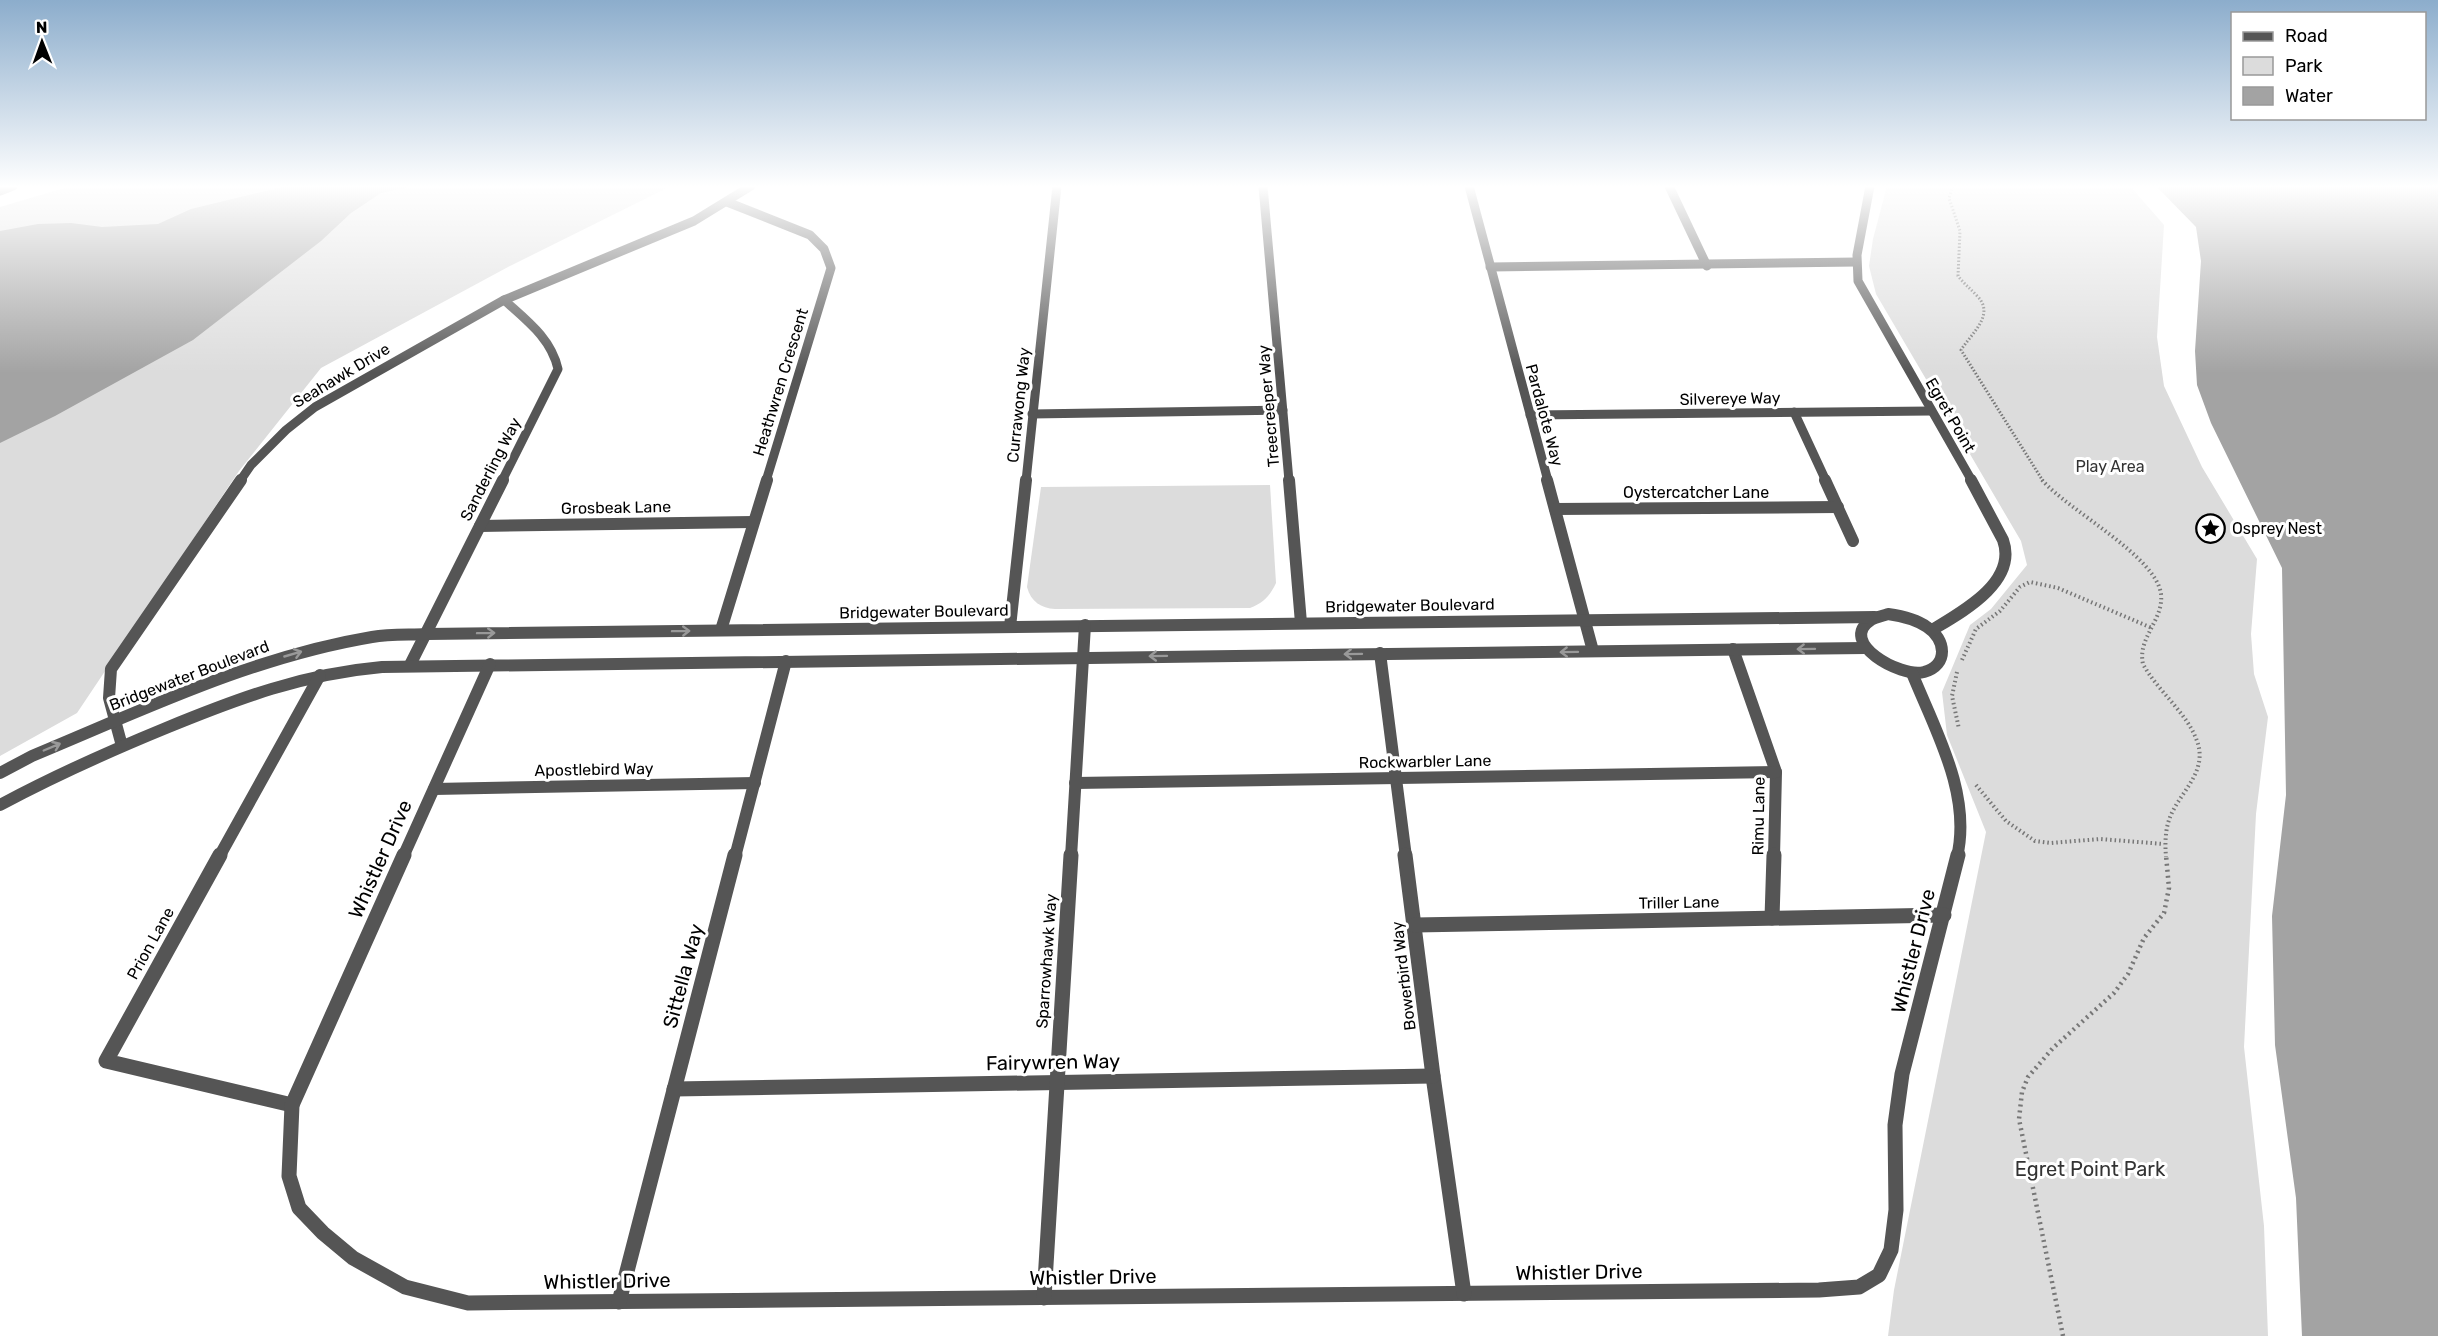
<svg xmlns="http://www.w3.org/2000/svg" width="2438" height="1336" font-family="Rubik,sans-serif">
	<rect width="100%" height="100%" fill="#fff"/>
	<g fill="#dcdcdc">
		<path d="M 71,186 L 671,186 L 508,267 L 321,368 L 239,471 L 77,713 L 0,756 L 0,207 Z"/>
		<path d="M 1887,186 L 2130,186 L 2164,225 L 2157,337 L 2164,386 L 2202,467 L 2257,559 L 2251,634 L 2254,674 L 2268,717 L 2256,814 L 2244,1047 L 2264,1226 L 2268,1336 L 1888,1336 L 1894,1290 L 1986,832 L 1947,735 L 1942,692 L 1970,625 L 1991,609 L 2027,565 L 2021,541 L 1876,294 L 1869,266 L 1873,239 Z"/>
		<path d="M 1270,485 L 1276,583 C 1270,596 1263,603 1250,608 L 1055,609 C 1041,608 1031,602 1027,587 L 1041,487 Z"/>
	</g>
	<g fill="#a3a3a3">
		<path d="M 286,186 L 448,186 L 410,187 L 381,193 L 351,213 L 321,241 L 193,340 L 55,416 L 0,443 L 0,231 L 38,224 L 71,223 L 102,227 L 158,224 L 191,209 Z"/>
		<path d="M 2156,186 L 2438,186 L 2438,1336 L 2302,1336 L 2296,1198 L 2275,1045 L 2272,916 L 2286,795 L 2282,568 L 2211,423 L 2197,385 L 2195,351 L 2201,261 L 2196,227 Z"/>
	</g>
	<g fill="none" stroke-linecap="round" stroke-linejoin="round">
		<path stroke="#777" stroke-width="3" stroke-dasharray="1.5 2" stroke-linecap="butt" d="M 1953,186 L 1949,198 L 1960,231 L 1958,276 C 1964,284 1971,289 1978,297 C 1995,315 1971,334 1961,350 L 2043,481"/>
		<g stroke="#777" stroke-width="4" stroke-dasharray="1.5 3" stroke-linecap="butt">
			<path d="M 2042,480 C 2069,511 2156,556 2161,594 C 2164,620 2137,638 2143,664 C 2158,692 2189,714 2198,744 C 2207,774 2177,795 2169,820 C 2165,832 2165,845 2166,857"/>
			<path d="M 1962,660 L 1976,629 L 2000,611 L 2020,587 L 2030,582 L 2058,588 L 2152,628"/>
			<path d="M 1957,672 L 1952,696 L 1959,729"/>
			<path d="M 1976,785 L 2006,821 L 2035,841 L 2051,843 L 2100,839 L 2164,844"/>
		</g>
		<path stroke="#777" stroke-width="4.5" stroke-dasharray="2 4" stroke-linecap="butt" d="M 2063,1336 L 2019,1119 L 2022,1092 L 2028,1077 L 2053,1048 L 2114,993 L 2128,974 L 2144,938 L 2164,913 L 2169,888 L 2166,855"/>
		<g stroke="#555" stroke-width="9">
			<path d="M 1263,186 L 1289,481"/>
			<path d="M 1469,186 L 1548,481"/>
			<path d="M 1669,186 L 1707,266"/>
			<path d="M 1870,186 L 1857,255 L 1858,281 L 1972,481"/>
			<path d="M 0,191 L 13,186"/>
			<path d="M 727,202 L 810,235 L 824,249 L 831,268 L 766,481"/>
			<path d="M 1490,267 L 1856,262"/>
			<path d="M 1794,412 L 1826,481"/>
			<path d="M 1032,414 L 1283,410"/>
			<path d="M 1530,415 L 1931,411"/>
			<path d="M 240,481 L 251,465 L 286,430 L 315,407 L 504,300 L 694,221 L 751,186"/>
			<path d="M 502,481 L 558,369 C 551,338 526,320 504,300"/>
			<path d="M 1026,481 L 1057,186"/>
		</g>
		<g stroke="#555" stroke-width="12">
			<path d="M 1289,480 L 1301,623"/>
			<path d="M 1547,480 L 1593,651"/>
			<path d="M 1825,480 L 1853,541"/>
			<path d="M 1555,509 L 1838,507"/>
			<path d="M 480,526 L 753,522"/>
			<path d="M 1888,614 C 1902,616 1916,619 1927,627 C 1946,639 1949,665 1924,672 C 1900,678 1837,642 1871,620 C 1875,617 1883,616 1888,614 Z"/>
			<path d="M 1010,627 L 1026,480"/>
			<path d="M 721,630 L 767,480"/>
			<path d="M 1932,630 C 1962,612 2018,582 2003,540 L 1971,480"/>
			<path d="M 1733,649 L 1776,772 L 1774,857"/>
			<path d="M 1380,653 L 1406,857"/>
			<path d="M 410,665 L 503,480"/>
			<path d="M 1912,673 C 1935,730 1972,794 1957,857"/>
			<path d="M 122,746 L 109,698 L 111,669 L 241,480"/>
			<path d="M 0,773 L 32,756 C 143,710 252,657 372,637 C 390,634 409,635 427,634 L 1875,617"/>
			<path d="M 1075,783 L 1776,772"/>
			<path d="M 434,789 L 755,783"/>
			<path d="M 0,805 C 54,776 110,751 166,728 C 239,698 303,674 382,667 L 1865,648"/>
			<path d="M 219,857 L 320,675"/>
			<path d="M 403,857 L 490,664"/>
			<path d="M 735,857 L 786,661"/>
			<path d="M 1071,857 L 1085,625"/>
		</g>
		<g stroke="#555" stroke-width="15">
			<path d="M 220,855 L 106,1061 L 292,1105"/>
			<path d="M 404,855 L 292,1105 L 289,1176 L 299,1208 L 323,1233 L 353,1258 L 405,1287 L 468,1303 L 1819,1290 L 1859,1287 L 1879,1275 L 1891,1250 L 1896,1210 L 1895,1125 L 1902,1074 L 1958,855"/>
			<path d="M 1405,855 L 1433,1076 L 1464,1294"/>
			<path d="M 1772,918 L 1774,855"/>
			<path d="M 1415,925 L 1944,915"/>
			<path d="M 674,1089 L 1433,1076"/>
			<path d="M 1044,1298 L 1071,855"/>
			<path d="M 619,1302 L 735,855"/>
		</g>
	</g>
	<defs><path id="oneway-shaft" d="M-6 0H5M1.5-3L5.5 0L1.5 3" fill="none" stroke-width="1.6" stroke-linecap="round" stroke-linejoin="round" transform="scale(1.5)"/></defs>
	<g stroke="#999">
		<use href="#oneway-shaft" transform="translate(681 631) rotate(-1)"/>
		<use href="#oneway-shaft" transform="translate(486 633) rotate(-1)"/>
		<use href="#oneway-shaft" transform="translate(1806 649) rotate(179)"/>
		<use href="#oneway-shaft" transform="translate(1569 652) rotate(179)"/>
		<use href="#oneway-shaft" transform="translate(293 654) rotate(-16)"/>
		<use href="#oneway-shaft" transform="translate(1353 654) rotate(179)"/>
		<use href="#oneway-shaft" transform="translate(1158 656) rotate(179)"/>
		<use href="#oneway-shaft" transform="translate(52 747) rotate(-23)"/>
	</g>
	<linearGradient id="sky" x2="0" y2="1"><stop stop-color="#8cadcc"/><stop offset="0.5" stop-color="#fff"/><stop offset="1" stop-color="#fff" stop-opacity="0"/></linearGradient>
	<rect width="2438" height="373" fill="url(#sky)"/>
	<defs>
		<symbol id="sight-ring" viewBox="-11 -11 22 22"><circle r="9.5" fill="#fff" stroke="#000" stroke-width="1.5"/><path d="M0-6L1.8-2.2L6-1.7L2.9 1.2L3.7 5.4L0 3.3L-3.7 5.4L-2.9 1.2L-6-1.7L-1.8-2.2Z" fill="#000"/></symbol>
	</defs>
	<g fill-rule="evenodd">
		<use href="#sight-ring" x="2194" y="512" width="33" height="33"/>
	</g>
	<g text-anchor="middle" stroke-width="6" stroke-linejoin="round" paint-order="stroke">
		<g font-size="16" fill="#000" stroke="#fff">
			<text transform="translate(341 375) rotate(-31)" y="6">Seahawk Drive</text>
			<text transform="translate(780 382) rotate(-73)" y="6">Heathwren Crescent</text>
			<text transform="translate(1730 398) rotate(-1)" y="6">Silvereye Way</text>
			<text transform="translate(1018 405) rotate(-84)" y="6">Currawong Way</text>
			<text transform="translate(1268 406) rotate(-95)" y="6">Treecreeper Way</text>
			<text transform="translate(1545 415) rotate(75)" y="6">Pardalote Way</text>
			<text transform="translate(1951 415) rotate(60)" y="6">Egret Point</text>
			<text transform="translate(490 469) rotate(-63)" y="6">Sanderling Way</text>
			<text x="1696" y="498">Oystercatcher Lane</text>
			<text transform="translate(616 507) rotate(-1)" y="6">Grosbeak Lane</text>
			<text transform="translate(1410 605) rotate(-1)" y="6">Bridgewater Boulevard</text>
			<text transform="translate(924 611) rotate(-1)" y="6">Bridgewater Boulevard</text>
			<text transform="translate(189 675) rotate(-21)" y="6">Bridgewater Boulevard</text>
			<text transform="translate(1425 761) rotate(-1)" y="6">Rockwarbler Lane</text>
			<text transform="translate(594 769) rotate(-1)" y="6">Apostlebird Way</text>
			<text transform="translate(1758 816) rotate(-89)" y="6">Rimu Lane</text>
			<text transform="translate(1679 902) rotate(-1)" y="6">Triller Lane</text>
			<text transform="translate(150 943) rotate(-61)" y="6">Prion Lane</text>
			<text transform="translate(1046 961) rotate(-86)" y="6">Sparrowhawk Way</text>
			<text transform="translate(1403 976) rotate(-97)" y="6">Bowerbird Way</text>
		</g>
		<g font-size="16" fill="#333" stroke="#fff">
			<text x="2110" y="472">Play Area</text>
		</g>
		<g font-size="16" fill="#000" stroke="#fff" text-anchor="start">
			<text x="2232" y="534">Osprey Nest</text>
		</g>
		<g font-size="20" fill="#000" stroke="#fff">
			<text transform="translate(380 859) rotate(-66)" y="7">Whistler Drive</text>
			<text transform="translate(1913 951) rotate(-76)" y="7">Whistler Drive</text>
			<text transform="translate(683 976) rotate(-75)" y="7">Sittella Way</text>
			<text transform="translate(1053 1062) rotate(-1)" y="7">Fairywren Way</text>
			<text transform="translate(1579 1272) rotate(-1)" y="7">Whistler Drive</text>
			<text transform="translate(1093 1277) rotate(-1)" y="7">Whistler Drive</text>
			<text transform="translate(607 1281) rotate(-1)" y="7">Whistler Drive</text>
		</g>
		<g font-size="20" fill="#333" stroke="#fff">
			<text x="2090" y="1176">Egret Point Park</text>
		</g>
	</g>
	<rect x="2231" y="12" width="195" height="108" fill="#ffffff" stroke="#999999" stroke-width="1.5"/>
	<rect x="2243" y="32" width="30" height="9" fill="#555555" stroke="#999999" stroke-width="1.5"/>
	<text x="2285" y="42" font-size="18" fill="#000000">Road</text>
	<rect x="2243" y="57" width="30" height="18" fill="#dcdcdc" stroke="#999999" stroke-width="1.5"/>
	<text x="2285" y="72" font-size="18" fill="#000000">Park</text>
	<rect x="2243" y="87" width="30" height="18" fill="#a3a3a3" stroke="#999999" stroke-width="1.5"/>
	<text x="2285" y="102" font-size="18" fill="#000000">Water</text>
	<g transform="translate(42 42) rotate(359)" stroke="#ffffff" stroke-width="4.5" paint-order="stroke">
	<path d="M0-4.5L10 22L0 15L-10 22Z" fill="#000000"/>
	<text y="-9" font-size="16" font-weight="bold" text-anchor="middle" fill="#000000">N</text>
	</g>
</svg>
